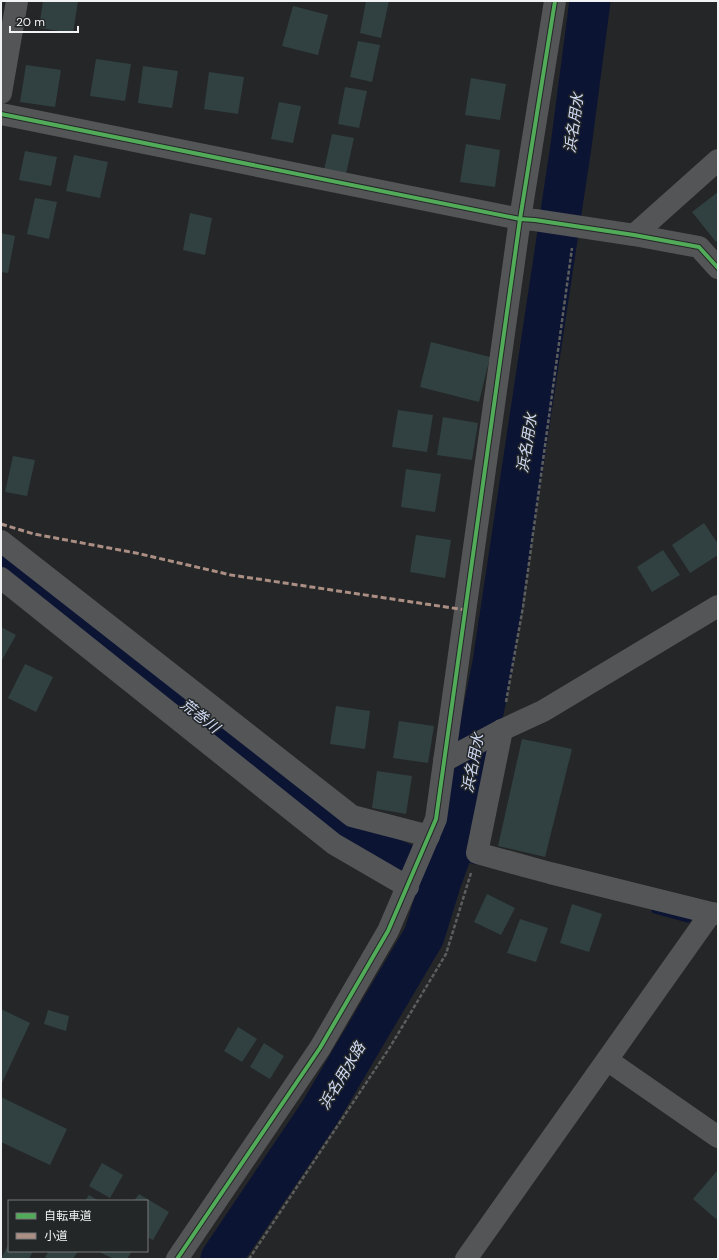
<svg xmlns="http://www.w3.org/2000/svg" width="719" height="1260" font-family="'DM Sans','Noto Sans JP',sans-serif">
	<rect width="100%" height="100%" fill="#252627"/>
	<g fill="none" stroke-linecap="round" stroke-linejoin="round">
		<g stroke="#0c1434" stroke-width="7">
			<path d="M 451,853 L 475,861"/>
			<path d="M 655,910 L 688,919"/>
		</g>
		<g stroke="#0c1434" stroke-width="41">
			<path d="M 1,560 L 42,593 L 223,734 L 342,837 L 402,863"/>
			<path d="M 221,1259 L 320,1112 L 424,936 L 441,881 L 451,853 L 465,803 L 493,663 L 571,146 L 590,1"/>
		</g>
	</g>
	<g fill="#314040">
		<path d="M 43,1 L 78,1 L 73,33 L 39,28 Z"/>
		<path d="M 366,1 L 389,1 L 381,38 L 360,33 Z"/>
		<path d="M 293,6 L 328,15 L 318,55 L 282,46 Z"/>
		<path d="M 358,41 L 380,45 L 372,82 L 350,77 Z"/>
		<path d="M 96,59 L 131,64 L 125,101 L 90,96 Z"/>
		<path d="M 26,65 L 61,70 L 55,107 L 20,102 Z"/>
		<path d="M 143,66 L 178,71 L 172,108 L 138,103 Z"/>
		<path d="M 209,72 L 244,77 L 238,114 L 204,109 Z"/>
		<path d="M 471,78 L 506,84 L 500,120 L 465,115 Z"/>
		<path d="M 345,87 L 367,91 L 359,128 L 338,124 Z"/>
		<path d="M 279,102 L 301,106 L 293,143 L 271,139 Z"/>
		<path d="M 332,134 L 354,138 L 346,174 L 324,170 Z"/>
		<path d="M 466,144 L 500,150 L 495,187 L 460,182 Z"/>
		<path d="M 25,151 L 57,157 L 51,186 L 19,180 Z"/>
		<path d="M 74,155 L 108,162 L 100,198 L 66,191 Z"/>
		<path d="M 718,192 L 718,240 L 716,242 L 692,212 Z"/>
		<path d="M 35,198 L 57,202 L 49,239 L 27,234 Z"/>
		<path d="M 190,213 L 212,218 L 205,255 L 183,250 Z"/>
		<path d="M 1,233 L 15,236 L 8,273 L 1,272 Z"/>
		<path d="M 431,342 L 490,357 L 479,402 L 420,387 Z"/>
		<path d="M 398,410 L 433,415 L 427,452 L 392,447 Z"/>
		<path d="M 443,417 L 478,423 L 472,460 L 437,455 Z"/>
		<path d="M 13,456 L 35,460 L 27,496 L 5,492 Z"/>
		<path d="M 406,469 L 441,474 L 435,512 L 401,507 Z"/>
		<path d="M 704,523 L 718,544 L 718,555 L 690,573 L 672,545 Z"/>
		<path d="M 416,535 L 451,540 L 445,578 L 410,572 Z"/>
		<path d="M 663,550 L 680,575 L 652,592 L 637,567 Z"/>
		<path d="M 1,627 L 16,635 L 1,662 Z"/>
		<path d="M 25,664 L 53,677 L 36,712 L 8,698 Z"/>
		<path d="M 336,706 L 370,711 L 365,749 L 330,744 Z"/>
		<path d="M 399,721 L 434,726 L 428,763 L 393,758 Z"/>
		<path d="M 522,739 L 572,749 L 545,857 L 498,846 Z"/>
		<path d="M 377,771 L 412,776 L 406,814 L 372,808 Z"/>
		<path d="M 487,894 L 515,908 L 501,935 L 474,922 Z"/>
		<path d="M 572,904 L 602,914 L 589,952 L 560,943 Z"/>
		<path d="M 520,919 L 548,928 L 536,962 L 507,953 Z"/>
		<path d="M 1,1009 L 30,1023 L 1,1085 Z"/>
		<path d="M 48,1010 L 69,1016 L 66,1031 L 44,1024 Z"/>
		<path d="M 238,1027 L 257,1039 L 242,1062 L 224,1051 Z"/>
		<path d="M 264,1043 L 284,1056 L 270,1079 L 250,1067 Z"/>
		<path d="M 1,1097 L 67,1129 L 50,1165 L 1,1142 Z"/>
		<path d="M 102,1163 L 123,1175 L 110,1198 L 89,1186 Z"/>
		<path d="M 717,1171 L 718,1217 L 716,1219 L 693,1199 Z"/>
		<path d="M 139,1194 L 169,1212 L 153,1240 L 147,1237 L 147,1201 L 134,1201 Z"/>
		<path d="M 89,1195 L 99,1201 L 85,1201 Z"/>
		<path d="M 9,1243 L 9,1251 L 33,1251 L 29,1259 L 1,1259 Z"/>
		<path d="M 49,1251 L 78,1251 L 73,1259 L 48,1259 L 45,1257 Z"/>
		<path d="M 97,1251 L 132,1251 L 127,1259 L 114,1259 Z"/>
	</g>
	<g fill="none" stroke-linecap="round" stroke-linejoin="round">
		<g stroke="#5c5d5d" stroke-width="2.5" stroke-dasharray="4 2" stroke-linecap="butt">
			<path d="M 506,702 L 523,607 L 572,248"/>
			<path d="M 249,1259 L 390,1047 L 446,954 L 471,873"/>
		</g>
		<g stroke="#545556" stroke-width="22">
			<path d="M 1,93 L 17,1"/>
			<path d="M 1,114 L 520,219 L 535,220 L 634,235 L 699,247 L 718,268"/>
			<path d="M 634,235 L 718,160"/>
			<path d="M 1,541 L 352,816 L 429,836"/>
			<path d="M 1,578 L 334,844 L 408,887"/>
			<path d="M 502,730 L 477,853 L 550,873 L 711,913 L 718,914"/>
			<path d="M 444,761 L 502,730"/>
			<path d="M 607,1060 L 718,1137"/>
			<path d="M 177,1259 L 320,1048 L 388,931 L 436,819 L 520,219 L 555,1"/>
			<path d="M 466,1259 L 711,913"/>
		</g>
		<path stroke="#545556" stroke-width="22" d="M 502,730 L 543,711 L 718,606"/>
		<path stroke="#ac8f84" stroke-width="3" stroke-dasharray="6 3" stroke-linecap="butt" d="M 1,524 L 34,534 L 136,553 L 231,575 L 466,610"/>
		<defs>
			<g id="cycleway">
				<path d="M 1,114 L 520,219 L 535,220 L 634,235 L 699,247 L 718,268"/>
				<path d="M 177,1259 L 320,1048 L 388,931 L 436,819 L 520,219 L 555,1"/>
			</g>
		</defs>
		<use href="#cycleway" stroke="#242728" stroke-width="6"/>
		<use href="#cycleway" stroke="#51ab58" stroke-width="4"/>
	</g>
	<g text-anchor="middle" stroke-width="3" stroke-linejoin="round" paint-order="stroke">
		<g font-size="15" font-style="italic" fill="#d0daf6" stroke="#242728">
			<text transform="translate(574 123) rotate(-82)" y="5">浜名用水</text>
			<text transform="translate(527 443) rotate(-81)" y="5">浜名用水</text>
			<text transform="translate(200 716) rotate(38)" y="5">荒巻川</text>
			<text transform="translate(473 763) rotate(-79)" y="5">浜名用水</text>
			<text transform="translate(342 1076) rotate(-59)" y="5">浜名用水路</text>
		</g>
	</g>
	<rect width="719" height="1260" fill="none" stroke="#f0f2f3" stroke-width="4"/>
	<rect x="8" y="1200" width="140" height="52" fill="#242728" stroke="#767879"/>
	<rect x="16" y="1213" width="20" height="6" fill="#51ab58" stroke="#767879"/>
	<text x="44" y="1220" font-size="12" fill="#f0f2f3">自転車道</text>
	<rect x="16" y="1233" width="20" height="6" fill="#ac8f84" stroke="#767879"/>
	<text x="44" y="1240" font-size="12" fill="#f0f2f3">小道</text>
	<path d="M10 26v6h68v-6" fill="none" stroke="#f0f2f3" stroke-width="2"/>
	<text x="16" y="26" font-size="12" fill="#f0f2f3" stroke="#242728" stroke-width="3" paint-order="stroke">20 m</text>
</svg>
